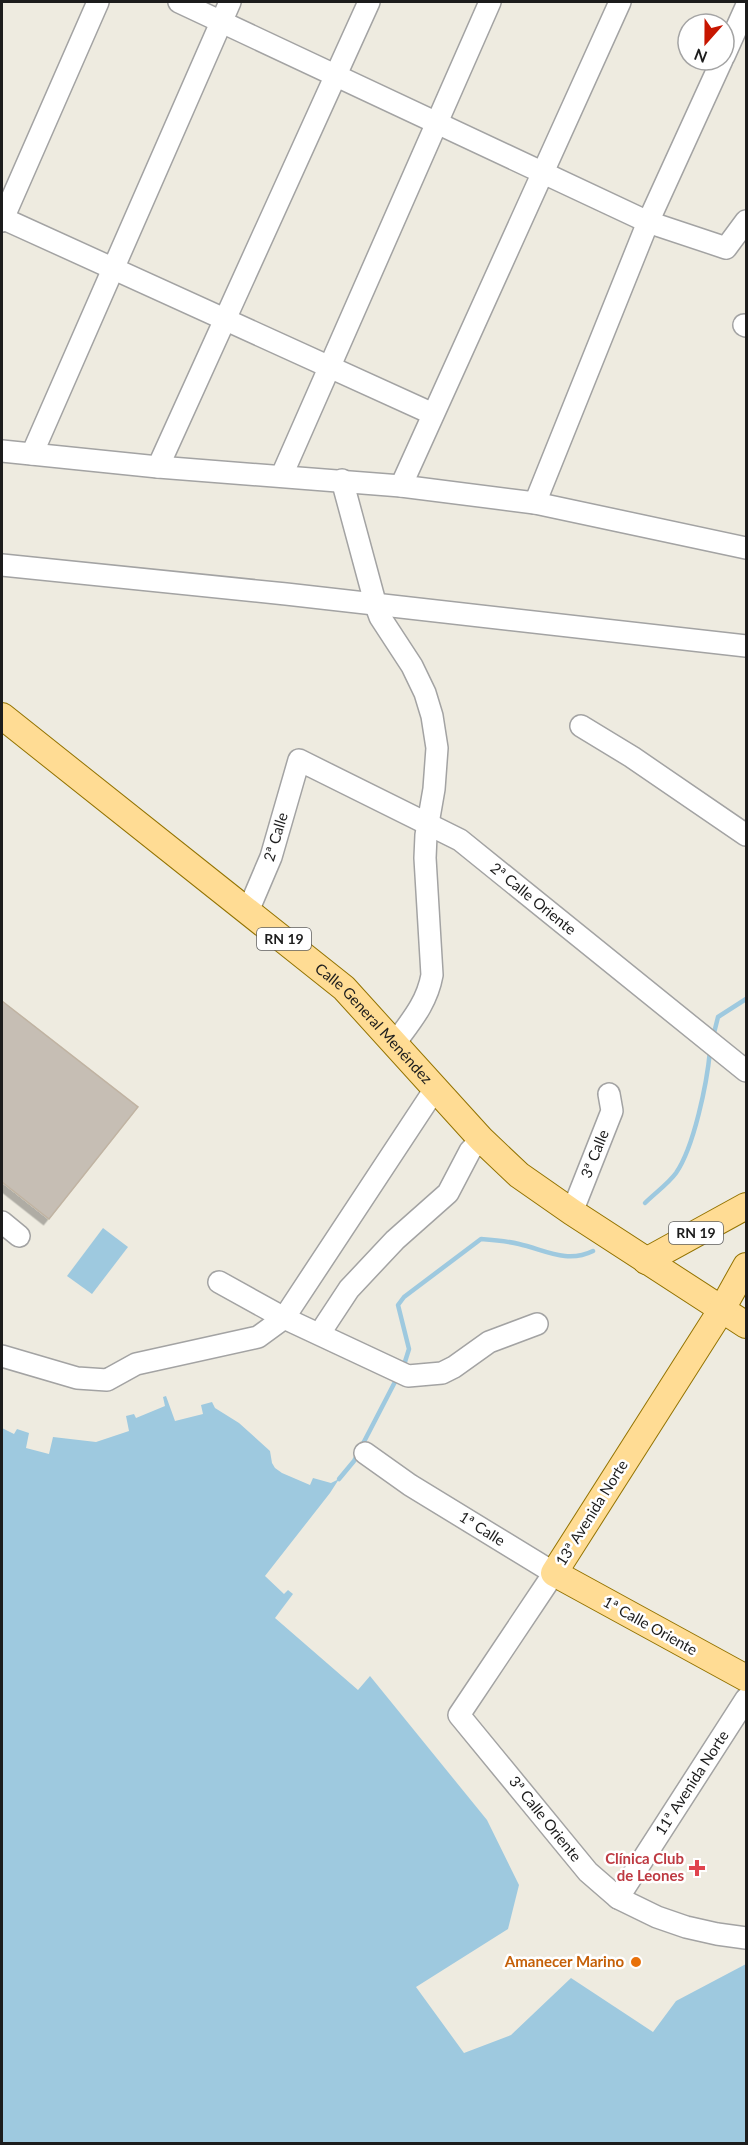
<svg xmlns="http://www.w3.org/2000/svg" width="748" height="2145" font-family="Lato,sans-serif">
	<defs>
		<filter id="shadow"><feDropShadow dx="-5.5" dy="5.5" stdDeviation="0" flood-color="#0004"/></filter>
	</defs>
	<rect width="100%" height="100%" fill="#eeebe0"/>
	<g fill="#9ec9df">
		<path d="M 103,1228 L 128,1247 L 92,1294 L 67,1276 Z"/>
		<path d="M 166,1396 L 175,1421 L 203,1414 L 201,1405 L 212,1402 L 215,1408 L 239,1423 L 270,1451 L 272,1463 L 275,1468 L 282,1473 L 310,1485 L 313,1478 L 331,1483 L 339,1479 L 330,1493 L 265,1576 L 284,1594 L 288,1590 L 293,1594 L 275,1618 L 358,1690 L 370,1676 L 487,1820 L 519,1885 L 508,1929 L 416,1987 L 464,2053 L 511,2035 L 571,1978 L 653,2032 L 676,2001 L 746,1964 L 746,2143 L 2,2143 L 2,1428 L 14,1434 L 17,1429 L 29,1433 L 26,1448 L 49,1454 L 53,1437 L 96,1442 L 129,1431 L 126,1416 L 134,1414 L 136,1418 L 165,1406 L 163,1397 Z"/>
	</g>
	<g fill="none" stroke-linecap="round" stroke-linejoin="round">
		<g stroke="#9ec9df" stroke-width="4.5">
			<path d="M 713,1037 L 718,1017 L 746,999"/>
			<path d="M 645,1203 C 655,1193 668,1184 676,1173 C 694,1147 707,1083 710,1051"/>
			<path d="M 403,1368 L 409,1349 L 398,1305 L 404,1297 L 481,1239 C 494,1240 507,1241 519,1244 C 545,1250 567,1264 593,1251"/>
			<path d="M 339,1479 L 354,1461 L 397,1378"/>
		</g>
	</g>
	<path fill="#c6beb4" stroke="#c0b3a2" stroke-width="1.5" filter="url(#shadow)" d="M 2,1001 L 138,1107 L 49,1219 L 2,1182 Z"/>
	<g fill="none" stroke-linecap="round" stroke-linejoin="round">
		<defs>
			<g id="minor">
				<path d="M 179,2 L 648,222 L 726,248 L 746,221"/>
				<path d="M 724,56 L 746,7"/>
				<path d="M 2,218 L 433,414"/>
				<path d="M 2,221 L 98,2"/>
				<path d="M 744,325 L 746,326"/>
				<path d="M 2,451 L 158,467 L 401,486 L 535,503 L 746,548"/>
				<path d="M 32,454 L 230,2"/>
				<path d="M 158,467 L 369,2"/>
				<path d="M 282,475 L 490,2"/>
				<path d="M 342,480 L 376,606 L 380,617 L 412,666 L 425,693 L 432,716 L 437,748 L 434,789 L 426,835 L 425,858 L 432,975 C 427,1003 411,1021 395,1043"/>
				<path d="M 401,486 L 620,2"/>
				<path d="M 535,503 L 648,222 L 722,60"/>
				<path d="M 2,565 L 286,594 L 746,646"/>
				<path d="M 581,726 L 632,757 L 746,835"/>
				<path d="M 248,911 L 271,857 L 299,760 L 460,840 L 746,1071"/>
				<path d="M 572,1212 L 612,1111 L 609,1094"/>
				<path d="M 2,1222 L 19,1236"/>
				<path d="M 219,1282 L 284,1318 L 408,1376 L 442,1373 L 454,1367 L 489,1342 L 537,1324"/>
				<path d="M 320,1333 L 349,1289 L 395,1240 L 448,1193 L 470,1151 L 481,1139"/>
				<path d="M 2,1356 L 77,1378 L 107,1380 L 136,1364 L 258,1337 L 284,1318 L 435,1089"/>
				<path d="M 365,1453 L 410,1485 L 554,1573 L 459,1715 L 588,1872 L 618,1898 L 657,1917 L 686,1927 L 717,1934 L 746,1938"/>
				<path d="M 618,1898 L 746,1699"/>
			</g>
			<g id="major">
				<path id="s1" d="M 2,716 L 344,988 L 481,1139 L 519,1175 L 572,1212 L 746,1325"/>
				<path d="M 646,1261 L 746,1206"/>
				<path d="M 746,1266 L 722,1309 L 554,1573 L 746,1678"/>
			</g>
		</defs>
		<use href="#minor" stroke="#a3a3a3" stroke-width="24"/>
		<use href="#major" stroke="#937300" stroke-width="28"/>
		<use href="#minor" stroke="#fff" stroke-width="21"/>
		<use href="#major" stroke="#ffdc94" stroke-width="26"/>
	</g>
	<path fill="#e0444e" stroke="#fff" stroke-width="2" d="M694 1859h6v6h6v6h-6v6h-6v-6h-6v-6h6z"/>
	<circle fill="#e8710a" stroke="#fff" stroke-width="2" cx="636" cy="1962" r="6"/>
	<g text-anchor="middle" stroke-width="5" stroke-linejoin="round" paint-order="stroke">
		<g fill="#fff" stroke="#606060" stroke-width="1.5">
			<rect x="257" y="928" width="54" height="22" rx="4.5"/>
			<rect x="669" y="1222" width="54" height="22" rx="4.5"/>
		</g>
		<g font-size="14" font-weight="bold" fill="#1c1c1c">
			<text x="284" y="944">RN 19</text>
			<text x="696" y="1238">RN 19</text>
		</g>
		<g font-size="15" fill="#1c1c1c" stroke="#fff">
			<text transform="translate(276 837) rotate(-73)" y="5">2ª Calle</text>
			<text transform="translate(533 899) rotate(39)" y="5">2ª Calle Oriente</text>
			<text dy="5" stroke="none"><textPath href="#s1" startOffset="483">Calle General Menéndez</textPath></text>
			<text transform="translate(595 1154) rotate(-68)" y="5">3ª Calle</text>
			<text transform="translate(592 1513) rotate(-58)" y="5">13ª Avenida Norte</text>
			<text transform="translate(482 1529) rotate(32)" y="5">1ª Calle</text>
			<text transform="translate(650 1626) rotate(29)" y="5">1ª Calle Oriente</text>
			<text transform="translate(692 1783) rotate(-57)" y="5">11ª Avenida Norte</text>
			<text transform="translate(545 1819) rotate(51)" y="5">3ª Calle Oriente</text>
		</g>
		<g font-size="15" font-weight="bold" fill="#be3a42" stroke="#fff" text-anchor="end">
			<text x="684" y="1864">Clínica Club<tspan x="684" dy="17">de Leones</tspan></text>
		</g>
		<g font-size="15" font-weight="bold" fill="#c56008" stroke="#fff" text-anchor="end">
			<text x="624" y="1967">Amanecer Marino</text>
		</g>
	</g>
	<rect width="748" height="2145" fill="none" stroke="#1c1c1c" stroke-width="6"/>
	<g transform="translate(706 42) rotate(201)"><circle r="28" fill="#ffffff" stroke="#a4a4a4" stroke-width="1.5"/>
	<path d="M0-4.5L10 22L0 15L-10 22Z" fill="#c71600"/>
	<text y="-9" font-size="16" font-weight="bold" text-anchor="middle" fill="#1c1c1c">N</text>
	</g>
</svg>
